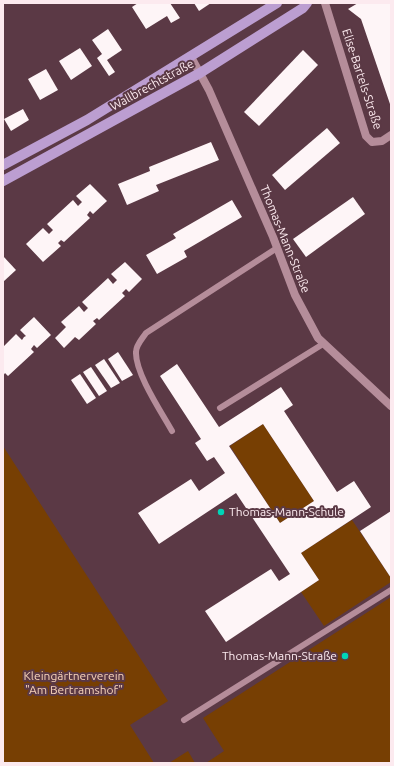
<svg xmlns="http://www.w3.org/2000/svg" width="394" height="766" font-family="Ubuntu,sans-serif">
	<rect width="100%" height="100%" fill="#5b3945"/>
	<g fill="#773f03">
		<path d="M 263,424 L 314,501 L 280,523 L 230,446 Z"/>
		<path d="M 3,446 L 168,701 L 130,725 L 154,763 L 3,763 Z"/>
		<path d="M 352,520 L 391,578 L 391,582 L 324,626 L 301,592 L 319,580 L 301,553 Z"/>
		<path d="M 391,597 L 391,763 L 206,763 L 224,751 L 203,718 Z"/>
		<path d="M 188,751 L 195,763 L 169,763 Z"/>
	</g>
	<g fill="#fef5f7" fill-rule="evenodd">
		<path d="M 138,3 L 170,3 L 180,18 L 171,23 L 167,16 L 146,29 L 132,7 Z"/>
		<path d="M 194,3 L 211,3 L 199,11 Z"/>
		<path d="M 358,3 L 391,3 L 391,107 L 361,19 L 348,9 Z"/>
		<path d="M 108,29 L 122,50 L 107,60 L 115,72 L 109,76 L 97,58 L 102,54 L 92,40 Z"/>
		<path d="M 80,48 L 92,66 L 71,80 L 59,61 Z"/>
		<path d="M 303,50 L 318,65 L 259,126 L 244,112 Z"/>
		<path d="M 46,69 L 58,90 L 40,100 L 28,79 Z"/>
		<path d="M 23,109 L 29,120 L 11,131 L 4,119 Z"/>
		<path d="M 327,128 L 340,143 L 285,190 L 272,175 Z"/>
		<path d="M 211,142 L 219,160 L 156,185 L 159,191 L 127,205 L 118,184 L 150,171 L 149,167 Z"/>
		<path d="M 90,184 L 107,201 L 93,214 L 90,211 L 87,215 L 90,218 L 64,242 L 61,240 L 58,243 L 61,246 L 43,262 L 26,244 L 43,228 L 49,234 L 53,230 L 47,224 L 73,200 L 78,206 L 82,202 L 76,196 Z"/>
		<path d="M 353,197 L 365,214 L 306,257 L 293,239 Z"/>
		<path d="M 232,200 L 242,217 L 184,251 L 187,257 L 157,274 L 146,255 L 176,238 L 173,234 Z"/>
		<path d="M 3,256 L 16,270 L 3,282 Z"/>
		<path d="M 125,262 L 142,279 L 129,292 L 126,289 L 122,293 L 125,296 L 99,320 L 97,318 L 93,321 L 96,324 L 79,340 L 75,337 L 64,348 L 55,338 L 66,327 L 61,322 L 79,306 L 84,312 L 88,308 L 82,302 L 108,278 L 113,284 L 117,280 L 111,274 Z"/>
		<path d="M 34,317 L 51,335 L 37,348 L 34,345 L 31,349 L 34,352 L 8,376 L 5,373 L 3,376 L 3,347 L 16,334 L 22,340 L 24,337 L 26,336 L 20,330 Z"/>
		<path d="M 118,352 L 133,375 L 122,381 L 108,359 Z"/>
		<path d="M 104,359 L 120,383 L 111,388 L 95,365 Z"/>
		<path d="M 177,364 L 219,427 L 281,387 L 293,405 L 284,411 L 337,492 L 354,481 L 371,507 L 301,553 L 319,580 L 226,642 L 205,611 L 271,569 L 279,581 L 290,574 L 236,493 L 159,544 L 138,513 L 191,479 L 199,491 L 225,473 L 214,457 L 207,461 L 195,443 L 201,439 L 160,376 ZM 263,424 L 314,501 L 280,523 L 229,446 Z"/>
		<path d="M 91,367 L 107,391 L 99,396 L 83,372 Z"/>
		<path d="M 80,374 L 96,398 L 87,404 L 71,380 Z"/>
		<path d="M 391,511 L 391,578 L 360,531 Z"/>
	</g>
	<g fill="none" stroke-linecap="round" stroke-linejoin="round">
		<g stroke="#b58d9a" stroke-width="6">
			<path d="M 220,408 L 323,344"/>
			<path d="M 172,431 C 162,413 135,373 136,352 C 136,345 142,339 146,333 L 277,248"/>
			<path d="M 184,720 L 391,590"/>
		</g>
		<g stroke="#b58d9a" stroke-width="8">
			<path d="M 325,3 L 366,136 L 372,142 L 382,141 L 391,135"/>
			<path d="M 191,57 L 209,90 L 273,237 L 295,295 L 318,338 L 391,406"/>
		</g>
		<g stroke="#bc9ed1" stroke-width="10">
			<path d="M 3,165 L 87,120 L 277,3"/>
			<path d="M 3,181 L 200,73 L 303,8 L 307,3"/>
		</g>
	</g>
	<g fill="#00d5b7" stroke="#5b3945" stroke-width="1.5">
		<circle cx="221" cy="512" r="4"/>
		<circle cx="345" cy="656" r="4"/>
	</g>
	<g text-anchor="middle" stroke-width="4" stroke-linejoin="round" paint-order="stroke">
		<g font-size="12" fill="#fceaef" stroke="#5b3945">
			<text transform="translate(362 79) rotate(72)" y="4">Elise-Bartels-Straße</text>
			<text transform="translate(152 85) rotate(-29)" y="4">Wallbrechtstraße</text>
			<text transform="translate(285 239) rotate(68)" y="4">Thomas-Mann-Straße</text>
		</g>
		<g font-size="12" fill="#fceaef" stroke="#5b3945" text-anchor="start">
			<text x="229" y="516">Thomas-Mann-Schule</text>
			<text x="337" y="660" text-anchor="end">Thomas-Mann-Straße</text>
		</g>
		<g font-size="12" fill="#f7d3b9" stroke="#5b3945">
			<text x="74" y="680">Kleingärtnerverein<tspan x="74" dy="14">"Am Bertramshof"</tspan></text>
		</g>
	</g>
	<rect width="394" height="766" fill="none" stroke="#fceaef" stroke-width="8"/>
</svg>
